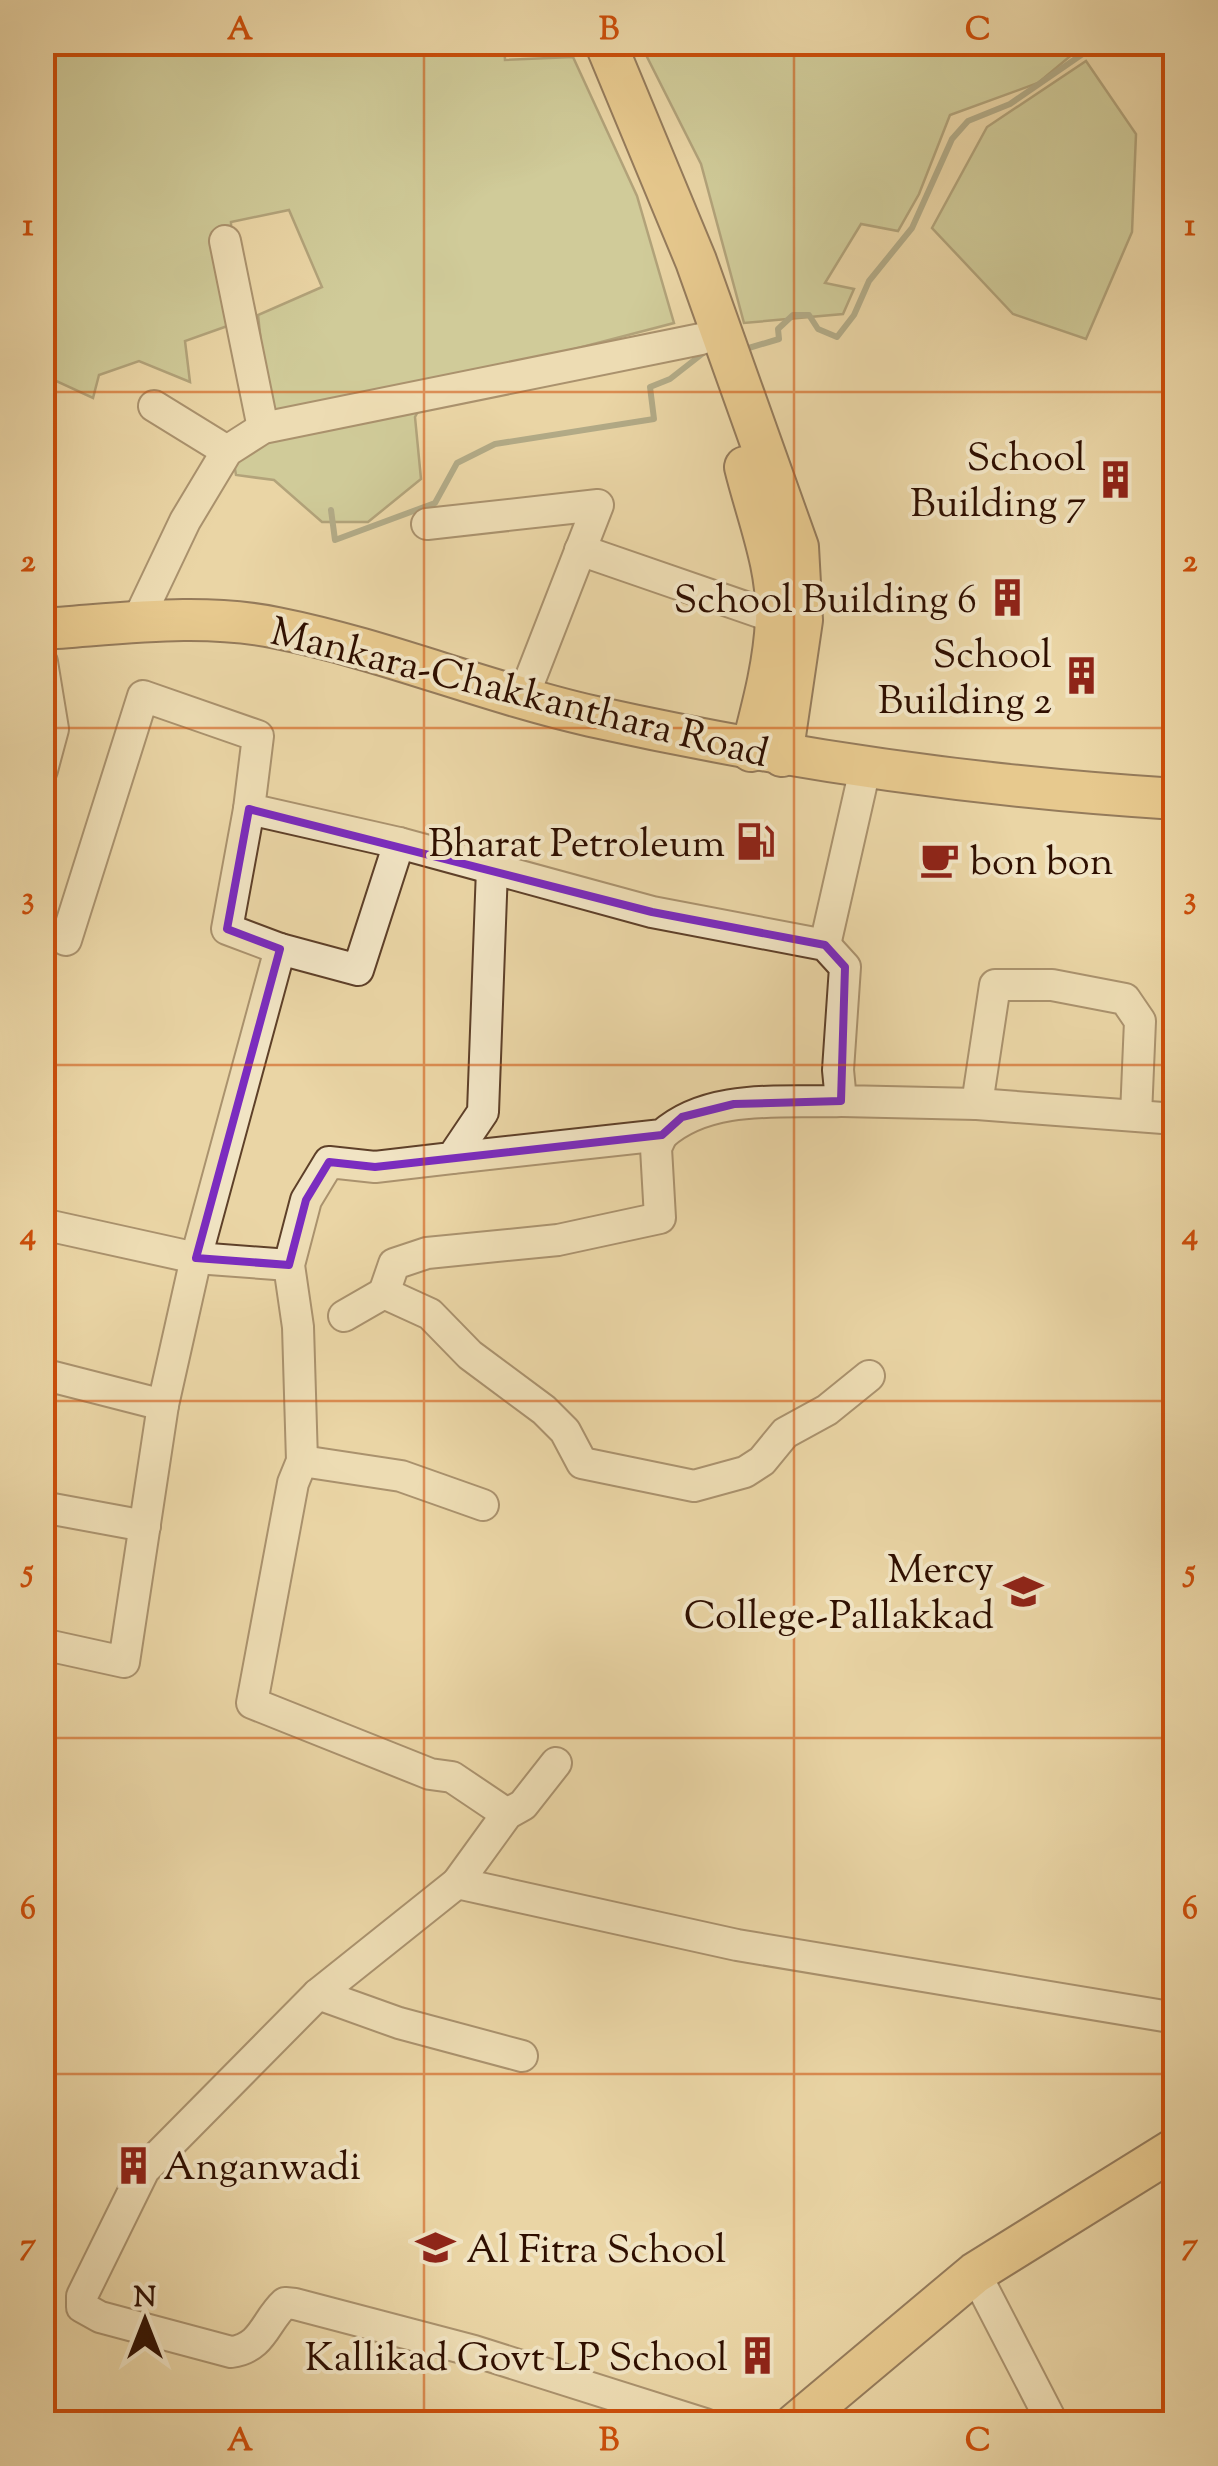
<svg xmlns="http://www.w3.org/2000/svg" width="1218" height="2466" font-family="'Sorts Mill Goudy',serif">
	<rect width="100%" height="100%" fill="#ead5a5"/>
	<filter id="stains"><feTurbulence type="fractalNoise" baseFrequency=".002" numOctaves="4"/><feColorMatrix values="0 0 0 0 .2 0 0 0 0 .09 0 0 0 0 .02 0 0 0 .5 -.17"/></filter>
	<radialGradient id="worn" r=".72"><stop offset=".6" stop-color="#630" stop-opacity="0"/><stop offset="1" stop-color="#630" stop-opacity=".3"/></radialGradient>
	<g fill="#b2be8a" stroke="#706645" stroke-width="2.5">
		<path d="M 504,42 L 505,60 L 573,57 L 637,196 L 674,323 L 432,386 L 415,417 L 421,479 L 368,522 L 322,522 L 274,480 L 236,475 L 231,446 L 270,426 L 258,315 L 322,287 L 289,210 L 231,222 L 233,324 L 185,341 L 190,382 L 139,361 L 99,375 L 93,398 L 43,375 L 43,43 Z"/>
		<path d="M 640,43 L 1086,43 L 1038,83 L 950,115 L 919,194 L 898,231 L 861,224 L 825,283 L 854,289 L 843,314 L 744,323 L 701,164 Z"/>
		<path d="M 1086,61 L 1136,134 L 1132,232 L 1086,339 L 1013,314 L 932,228 L 987,127 Z"/>
	</g>
	<g fill="none" stroke-linecap="round" stroke-linejoin="round">
		<g stroke="#6f7561" stroke-width="6">
			<path d="M 742,350 L 779,339 L 778,329 L 793,315 L 809,315 L 818,329 L 837,337 L 854,315 L 869,281 L 912,228 L 952,139 L 968,121 L 1010,104 L 1100,42"/>
			<path d="M 331,510 L 335,540 L 435,503 L 457,463 L 495,444 L 654,419 L 650,387 L 670,379 L 702,354"/>
		</g>
		<defs>
			<g id="minor">
				<path d="M 225,241 L 263,428"/>
				<path d="M 154,406 L 227,451"/>
				<path d="M 427,524 L 598,505 L 522,700"/>
				<path d="M 580,550 L 777,618"/>
				<path d="M 137,622 L 185,521 L 227,451 L 263,428 L 701,339"/>
				<path d="M 42,662 L 53,729 L 42,770"/>
				<path d="M 492,869 L 483,1112 L 452,1158 L 375,1167 L 329,1162 L 306,1200 L 289,1265 L 298,1327 L 302,1461 L 293,1483 L 252,1703 L 430,1774 L 452,1777 L 507,1814"/>
				<path d="M 66,940 L 143,696 L 258,736 L 249,809 L 399,843 L 652,912 L 825,945 L 845,967 L 838,1070 L 841,1101 L 977,1104 L 1176,1119"/>
				<path d="M 825,945 L 865,769"/>
				<path d="M 280,949 L 358,970 L 399,843"/>
				<path d="M 977,1104 L 995,985 L 1052,985 L 1125,999 L 1140,1021 L 1136,1115"/>
				<path d="M 452,1158 L 662,1135 C 709,1093 782,1103 841,1101"/>
				<path d="M 42,1224 L 196,1258 L 289,1265"/>
				<path d="M 384,1293 L 394,1264 L 427,1253 L 558,1240 L 660,1218 L 656,1148 L 662,1135"/>
				<path d="M 344,1316 L 384,1293 L 430,1314 L 470,1355 L 544,1410 L 565,1431 L 582,1463 L 694,1486 L 745,1472 L 762,1461 L 785,1433 L 827,1410 L 869,1376"/>
				<path d="M 42,1374 L 163,1405"/>
				<path d="M 302,1461 L 401,1476 L 483,1505"/>
				<path d="M 42,1507 L 145,1526"/>
				<path d="M 42,1644 L 124,1662 L 163,1405 L 196,1258 L 280,949 L 227,929 L 249,809"/>
				<path d="M 556,1763 L 523,1805 L 507,1814 L 457,1883 L 318,1994 L 144,2170 L 82,2296 L 82,2307 L 100,2317 L 231,2352 C 263,2348 265,2321 285,2303 L 295,2304 L 474,2351 L 705,2424"/>
				<path d="M 457,1883 L 737,1945 L 1176,2018"/>
				<path d="M 318,1994 L 399,2023 L 522,2056"/>
				<path d="M 975,2273 L 1053,2424"/>
			</g>
			<g id="major">
				<path d="M 605,42 L 696,261 L 798,547 L 802,620 L 782,756"/>
				<path d="M 745,467 C 757,516 779,569 776,620 C 774,665 762,708 751,751"/>
				<path d="M 42,629 C 120,624 200,612 277,628 C 383,649 485,692 591,716 C 785,759 977,787 1176,799"/>
				<path d="M 795,2424 L 975,2273 L 1176,2148"/>
			</g>
		</defs>
		<use href="#minor" stroke="#5e4029" stroke-width="34"/>
		<use href="#major" stroke="#2f0f00" stroke-width="44"/>
		<use href="#minor" stroke="#f1e4c4" stroke-width="30"/>
		<use href="#major" stroke="#e5ba72" stroke-width="40"/>
	</g>
	<path d="M0 0H1218V2466H0ZM 249,809 L 652,912 L 825,945 L 845,967 L 841,1101 L 734,1104 L 682,1117 L 662,1135 L 375,1167 L 329,1162 L 306,1200 L 289,1265 L 196,1258 L 280,949 L 227,929 Z" fill="#ead5a5" fill-opacity=".55" fill-rule="evenodd"/>
	<path fill="none" stroke="#7b2cbf" stroke-width="8" stroke-linejoin="round" d="M 249,809 L 652,912 L 825,945 L 845,967 L 841,1101 L 734,1104 L 682,1117 L 662,1135 L 375,1167 L 329,1162 L 306,1200 L 289,1265 L 196,1258 L 280,949 L 227,929 Z"/>
	<path fill="none" stroke="#cc4e0a" stroke-width="2.5" stroke-opacity="0.55" d="M 424,42 L 424,2424M 794,42 L 794,2424M 42,392 L 1176,392M 42,728 L 1176,728M 42,1065 L 1176,1065M 42,1401 L 1176,1401M 42,1738 L 1176,1738M 42,2074 L 1176,2074"/>
	<defs>
		<symbol id="building-bare" viewBox="-9 -9 18 18"><path d="M-4-6H4V6H1V3H-1V6H-4ZM-2.5-4.3h1.7v1.8h-1.7ZM.8-4.3h1.7v1.8H.8ZM-2.5-1h1.7V.8h-1.7ZM.8-1h1.7V.8H.8Z" fill="#8f2418" stroke="#f1e4c4" stroke-width="2.5" paint-order="stroke"/></symbol>
		<symbol id="fuel-bare" viewBox="-9 -9 18 18"><path d="M-5.5-6h7V0h2V4h1.3V-2.5L3-4.5l.8-.8L6-3V5H2.5V1h-1V6h-7ZM-4.2-4.7v3.2H.2V-4.7Z" fill="#8f2418" stroke="#f1e4c4" stroke-width="2.5" paint-order="stroke"/></symbol>
		<symbol id="cafe-bare" viewBox="-9 -9 18 18"><path d="M-5.5-4.5H6V0H3Q3 3.5 0 3.5H-2.5Q-5.5 3.5-5.5 0ZM3-3.2v2h1.7v-2ZM-6 4.5H4V6H-6Z" fill="#8f2418" stroke="#f1e4c4" stroke-width="2.5" paint-order="stroke"/></symbol>
		<symbol id="university-bare" viewBox="-9 -9 18 18"><path d="M0-5L7-2L0 1L-7-2ZM-4 1L0 2.5L4 1V4Q0 6-4 4Z" fill="#8f2418" stroke="#f1e4c4" stroke-width="2.5" paint-order="stroke"/></symbol>
		<symbol id="school-bare" viewBox="-9 -9 18 18"><path d="M0-5L7-2L0 1L-7-2ZM-4 1L0 2.5L4 1V4Q0 6-4 4Z" fill="#8f2418" stroke="#f1e4c4" stroke-width="2.5" paint-order="stroke"/></symbol>
	</defs>
	<g fill-rule="evenodd">
		<use href="#building-bare" x="1088" y="452" width="55" height="55"/>
		<use href="#building-bare" x="980" y="570" width="55" height="55"/>
		<use href="#building-bare" x="1054" y="648" width="55" height="55"/>
		<use href="#fuel-bare" x="728" y="814" width="55" height="55"/>
		<use href="#cafe-bare" x="912" y="832" width="55" height="55"/>
		<use href="#university-bare" x="996" y="1564" width="55" height="55"/>
		<use href="#building-bare" x="106" y="2138" width="55" height="55"/>
		<use href="#school-bare" x="408" y="2220" width="55" height="55"/>
		<use href="#building-bare" x="730" y="2328" width="55" height="55"/>
	</g>
	<g text-anchor="middle" stroke-width="8" stroke-linejoin="round" paint-order="stroke">
		<g font-size="40" fill="#2f0f00" stroke="#f1e4c4" text-anchor="end">
			<text x="1086" y="470">School<tspan x="1086" dy="46">Building 7</tspan></text>
			<text x="977" y="612">School Building 6</text>
			<text x="1052" y="667">School<tspan x="1052" dy="46">Building 2</tspan></text>
			<text x="725" y="856">Bharat Petroleum</text>
			<text x="970" y="874" text-anchor="start">bon bon</text>
			<text x="994" y="1582">Mercy<tspan x="994" dy="46">College-Pallakkad</tspan></text>
			<text x="163" y="2179" text-anchor="start">Anganwadi</text>
			<text x="466" y="2262" text-anchor="start">Al Fitra School</text>
			<text x="728" y="2370">Kallikad Govt LP School</text>
		</g>
		<g font-size="40" fill="#2f0f00" stroke="#f1e4c4">
			<text transform="translate(520 691) rotate(14)" y="14">Mankara-Chakkanthara Road</text>
		</g>
	</g>
	<rect width="1218" height="2466" fill="none" stroke="#ead5a5" stroke-width="110"/>
	<g transform="translate(145 2321)" stroke="#f1e4c4" stroke-width="8" paint-order="stroke">
	<path d="M0-8L18 38L0 25L-18 38Z" fill="#2f0f00"/>
	<text y="-15" font-size="28" font-weight="bold" text-anchor="middle" fill="#2f0f00">N</text>
	</g>
	<rect x="55" y="55" width="1108" height="2356" fill="none" stroke="#cc4e0a" stroke-width="4"/>
	<g font-size="32" text-anchor="middle" font-weight="bold" fill="#cc4e0a">
		<text x="240" y="39">A</text>
		<text x="609" y="39">B</text>
		<text x="978" y="39">C</text>
		<text x="28" y="235">1</text>
		<text x="1190" y="235">1</text>
		<text x="28" y="571">2</text>
		<text x="1190" y="571">2</text>
		<text x="28" y="908">3</text>
		<text x="1190" y="908">3</text>
		<text x="28" y="1244">4</text>
		<text x="1190" y="1244">4</text>
		<text x="28" y="1581">5</text>
		<text x="1190" y="1581">5</text>
		<text x="28" y="1918">6</text>
		<text x="1190" y="1918">6</text>
		<text x="28" y="2254">7</text>
		<text x="1190" y="2254">7</text>
		<text x="240" y="2450">A</text>
		<text x="609" y="2450">B</text>
		<text x="978" y="2450">C</text>
	</g>
	<rect width="100%" height="100%" filter="url(#stains)"/>
	<rect width="100%" height="100%" fill="url(#worn)"/>
</svg>
